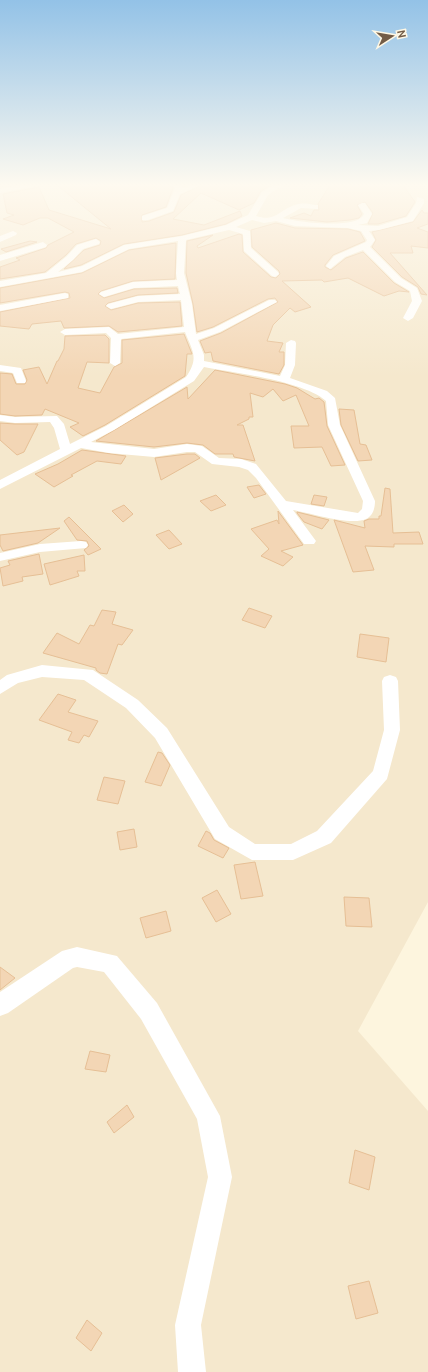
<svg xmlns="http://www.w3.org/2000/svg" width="428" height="1372" font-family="Cabin,sans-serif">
	<rect width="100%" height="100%" fill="#fdf5de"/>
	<path fill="#f5e8cd" d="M 0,185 L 428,185 L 428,902 L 358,1031 L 428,1111 L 428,1372 L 0,1372 Z"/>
	<g fill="#f3d6b5" stroke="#e6bf95">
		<path d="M 57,185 L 172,185 L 173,188 L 166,207 L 142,215 L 142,222 L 149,221 L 174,212 L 181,195 L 202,185 L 271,185 L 261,191 L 254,203 L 239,210 L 201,193 L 173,219 L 204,225 L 240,211 L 242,216 L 226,224 L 182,235 L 124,244 L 81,265 L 64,269 L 84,250 L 100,245 L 101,241 L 96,238 L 76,244 L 66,255 L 45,272 L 0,279 L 0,267 L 20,260 L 16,258 L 46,248 L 48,245 L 74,232 L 48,218 L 40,218 L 23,225 L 3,219 L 14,215 L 7,213 L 3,194 L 39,187 L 49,210 L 111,229 Z"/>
		<path d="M 330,185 L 403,185 L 415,202 L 406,216 L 378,224 L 368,224 L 373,213 L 365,202 L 357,205 L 362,214 L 359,218 L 350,220 L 327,222 L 290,218 L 304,213 L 311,216 L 314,210 L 319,210 L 318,204 Z"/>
		<path d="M 422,210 L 424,213 L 428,213 L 428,224 L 417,228 L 428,232 L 428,248 L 411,246 L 413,253 L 390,253 L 427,295 L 421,294 L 418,287 L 402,277 L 372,247 L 376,240 L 372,232 L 413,222 Z"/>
		<path d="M 276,223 L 295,228 L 348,229 L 360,232 L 365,241 L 333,255 L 325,265 L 325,267 L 331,270 L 346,258 L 363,252 L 394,283 L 409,292 L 399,291 L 384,296 L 348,278 L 324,282 L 322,280 L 282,281 L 311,307 L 295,312 L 290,308 L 273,325 L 267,341 L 283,343 L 279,352 L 284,352 L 284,365 L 279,374 L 213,361 L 211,352 L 205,353 L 200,341 L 221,333 L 278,302 L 275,298 L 268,299 L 213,327 L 197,332 L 193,304 L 186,273 L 187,241 L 213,235 L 197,246 L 198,248 L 239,234 L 242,235 L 243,252 L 271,277 L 276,278 L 280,274 L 279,271 L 252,247 L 251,230 Z"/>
		<path d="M 30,241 L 37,242 L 6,252 L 1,249 Z"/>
		<path d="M 176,243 L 175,279 L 133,281 L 101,291 L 98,294 L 104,298 L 134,289 L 177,288 L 178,293 L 138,295 L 108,303 L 105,306 L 111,310 L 138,303 L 180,302 L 182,326 L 118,332 L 109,326 L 64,328 L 61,321 L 32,324 L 29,329 L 0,326 L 0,312 L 70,298 L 69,293 L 65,292 L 0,303 L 0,288 L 82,273 L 129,250 Z"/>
		<path d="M 184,334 L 192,354 L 187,354 L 185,376 L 105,425 L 83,436 L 70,427 L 79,423 L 45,409 L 42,415 L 15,416 L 0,414 L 0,373 L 12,374 L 16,384 L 25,384 L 27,380 L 23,370 L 39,367 L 47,384 L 57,361 L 58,361 L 64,349 L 65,336 L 105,335 L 109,339 L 109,363 L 87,362 L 78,388 L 100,393 L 114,367 L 122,363 L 122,340 Z"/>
		<path d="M 215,370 L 285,384 L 297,388 L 315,399 L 319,398 L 324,402 L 327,426 L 345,465 L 331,466 L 322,447 L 294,448 L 291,426 L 309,426 L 296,395 L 283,401 L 273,389 L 263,397 L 250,393 L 253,417 L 249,417 L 249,419 L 237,425 L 243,425 L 255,461 L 234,457 L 233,454 L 215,454 L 203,445 L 187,443 L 154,447 L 96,441 L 187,387 L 188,399 Z"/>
		<path d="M 339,409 L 354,410 L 360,444 L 366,445 L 372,460 L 358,461 L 341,425 Z"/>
		<path d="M 0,423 L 15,424 L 38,424 L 24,452 L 17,455 L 0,440 Z"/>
		<path d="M 82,450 L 126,456 L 121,464 L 97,461 L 71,475 L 73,476 L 54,487 L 35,474 L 58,464 Z"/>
		<path d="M 187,454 L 195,454 L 200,458 L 161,480 L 155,458 Z"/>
		<path d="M 259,485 L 266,494 L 254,498 L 247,487 Z"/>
		<path d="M 385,488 L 390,489 L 393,533 L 419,532 L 423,544 L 394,544 L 394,547 L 365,546 L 374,570 L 353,572 L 334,520 L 365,528 L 364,521 L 369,519 L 379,519 L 379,516 L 381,516 Z"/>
		<path d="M 216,495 L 226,505 L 211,511 L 200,501 Z"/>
		<path d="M 314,495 L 327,497 L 324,506 L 311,504 Z"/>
		<path d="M 124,505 L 133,514 L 123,522 L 112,511 Z"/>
		<path d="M 278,511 L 303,545 L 281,551 L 293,557 L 283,566 L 261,556 L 269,549 L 251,529 L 277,520 L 279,524 Z"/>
		<path d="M 297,513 L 297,512 L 329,520 L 322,529 L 304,522 Z"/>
		<path d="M 69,517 L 101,549 L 88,555 L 84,550 L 89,546 L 87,541 L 77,540 L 64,521 Z"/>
		<path d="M 60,528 L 38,543 L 3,551 L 0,545 L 0,535 Z"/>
		<path d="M 169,530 L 182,544 L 169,549 L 156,535 Z"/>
		<path d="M 39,554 L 43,574 L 22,577 L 23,581 L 3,586 L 0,568 L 10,565 L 8,561 Z"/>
		<path d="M 84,555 L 85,571 L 77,571 L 79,576 L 50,585 L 44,564 Z"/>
		<path d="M 249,608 L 272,616 L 265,628 L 242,620 Z"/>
		<path d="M 102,610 L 116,612 L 112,624 L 133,630 L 122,645 L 118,644 L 107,674 L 100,673 L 96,670 L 96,668 L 43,653 L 57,633 L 79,644 L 90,625 L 94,626 Z"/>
		<path d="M 360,634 L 389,638 L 386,662 L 357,657 Z"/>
		<path d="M 58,694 L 76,700 L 68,712 L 98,721 L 89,737 L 84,735 L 79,743 L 68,740 L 72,732 L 39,720 Z"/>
		<path d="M 158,752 L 162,753 L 170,765 L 161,786 L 145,782 Z"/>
		<path d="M 104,777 L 125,781 L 118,804 L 97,800 Z"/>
		<path d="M 134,829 L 137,847 L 120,850 L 117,832 Z"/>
		<path d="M 206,831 L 210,833 L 214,840 L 229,848 L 223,858 L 198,846 Z"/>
		<path d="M 255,862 L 263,896 L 241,899 L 234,865 Z"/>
		<path d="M 217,890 L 231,914 L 216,922 L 202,898 Z"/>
		<path d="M 344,897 L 369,898 L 372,927 L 346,926 Z"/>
		<path d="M 166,911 L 171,931 L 146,938 L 140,918 Z"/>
		<path d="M 0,967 L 15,978 L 0,990 Z"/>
		<path d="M 90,1051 L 110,1055 L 106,1072 L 85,1069 Z"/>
		<path d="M 127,1105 L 134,1117 L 114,1133 L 107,1122 Z"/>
		<path d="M 355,1150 L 375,1157 L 369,1190 L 349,1183 Z"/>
		<path d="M 369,1281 L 378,1313 L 356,1319 L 348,1286 Z"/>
		<path d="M 87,1320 L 102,1333 L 91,1351 L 76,1338 Z"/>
	</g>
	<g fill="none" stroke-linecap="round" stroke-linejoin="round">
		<g fill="#fff" fill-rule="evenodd">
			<path d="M 21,185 L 39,185 L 0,193 L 0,189 Z"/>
			<path d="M 173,185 L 181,185 L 183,188 L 190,185 L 201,185 L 180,194 L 173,211 L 148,220 L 142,220 L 142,216 L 167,208 L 175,188 Z"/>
			<path d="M 274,185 L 283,185 L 268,195 L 256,216 C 277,223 281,207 299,204 C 304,203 310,204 315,205 L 318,205 L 318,209 L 301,208 L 283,218 C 297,222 358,230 364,214 L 358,205 L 362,203 L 365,203 L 372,214 L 367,223 L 358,225 L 378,226 L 407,217 L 416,203 L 417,197 L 424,199 L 424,203 L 413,221 L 379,230 L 369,231 L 375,240 L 370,247 L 401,278 L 417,288 L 422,301 L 413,318 L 408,321 L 403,318 L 412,301 L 410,291 L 395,282 L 363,250 L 345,257 L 330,269 L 326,266 L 334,256 L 366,242 L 367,240 L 361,231 L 348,228 L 295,226 L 276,221 L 264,223 L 252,220 L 236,227 L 250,231 L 251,248 L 278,272 L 279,274 L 275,277 L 272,276 L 244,251 L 243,234 L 229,230 L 186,240 L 184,273 L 192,304 L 196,334 L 214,328 L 269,300 L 275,300 L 277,302 L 220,332 L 198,340 L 204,355 L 204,361 L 280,376 L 285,365 L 286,343 L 291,340 L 295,341 L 296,343 L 295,365 L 290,378 L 327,391 L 335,398 L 340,425 L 375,501 C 375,508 373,516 366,519 C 351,526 310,513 293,510 L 316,541 L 314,544 L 304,544 L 256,478 L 248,470 L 239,467 L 212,464 L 195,452 L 187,452 L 154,457 L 109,453 L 81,448 L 0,489 L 0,480 L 60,449 L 54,428 L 50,422 L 15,423 L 0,421 L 0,415 L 15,417 L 57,416 L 64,424 L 70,444 L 106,426 L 186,377 C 199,358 193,352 185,332 L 121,339 L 120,363 L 115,366 L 110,363 L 111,338 L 106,333 L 65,335 L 60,332 L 65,329 L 109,327 L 118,334 L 184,327 L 181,300 L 138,302 L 111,309 L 106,306 L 108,304 L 138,296 L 180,294 L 178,286 L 134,288 L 104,297 L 99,294 L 101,292 L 133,282 L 177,280 L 176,273 L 178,241 L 129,249 L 82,272 L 0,287 L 0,281 L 46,273 L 67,256 L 77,245 L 96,239 L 100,242 L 99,244 L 83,249 L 73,260 L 58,272 L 82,266 L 124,245 L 182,236 L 226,225 L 248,215 L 262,192 ZM 204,367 C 235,373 303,381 326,401 L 328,425 L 363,501 L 362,509 L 358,513 L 286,501 L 256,464 L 241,459 L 219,458 L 202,446 L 187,444 L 154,449 L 91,442 L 114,430 L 194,381 Z"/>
			<path d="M 13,231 L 17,233 L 16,235 L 0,242 L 0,236 Z"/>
			<path d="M 43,242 L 47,245 L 46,247 L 0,261 L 0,255 Z"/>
			<path d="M 65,293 L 68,294 L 68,298 L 0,311 L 0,305 Z"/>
			<path d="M 0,365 L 21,368 L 26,381 L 25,383 L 17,383 L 13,373 L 0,371 Z"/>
			<path d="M 81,541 L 86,542 L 88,545 L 86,548 L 40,552 L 0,561 L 0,553 L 40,544 Z"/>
			<path d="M 42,665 L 93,670 L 138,700 L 167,728 L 229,827 L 255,844 L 291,844 L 317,831 L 373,771 L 384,730 L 382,681 L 384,677 L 390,675 L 396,677 L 398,681 L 400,730 L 387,779 L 331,843 L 293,860 L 252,860 L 215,839 L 155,738 L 126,708 L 84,680 L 42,677 L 18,683 L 0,694 L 0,680 L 7,675 Z"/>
			<path d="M 77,947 L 117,956 L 157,1003 L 220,1116 L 232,1177 L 201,1325 L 206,1372 L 178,1372 L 175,1325 L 208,1177 L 197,1119 L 141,1019 L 104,972 L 77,967 L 73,968 L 8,1013 L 0,1016 L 0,992 L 62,951 Z"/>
		</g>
	</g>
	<linearGradient id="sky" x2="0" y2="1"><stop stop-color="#93c2e7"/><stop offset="0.49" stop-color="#fefaf0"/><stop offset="1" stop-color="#fefaf0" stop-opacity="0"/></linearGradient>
	<rect width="428" height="377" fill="url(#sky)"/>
	<g transform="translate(392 36) rotate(78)" stroke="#fff8e5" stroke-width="3" paint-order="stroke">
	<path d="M0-3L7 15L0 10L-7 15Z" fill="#735c46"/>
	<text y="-6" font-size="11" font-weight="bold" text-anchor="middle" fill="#735c46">N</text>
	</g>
</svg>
